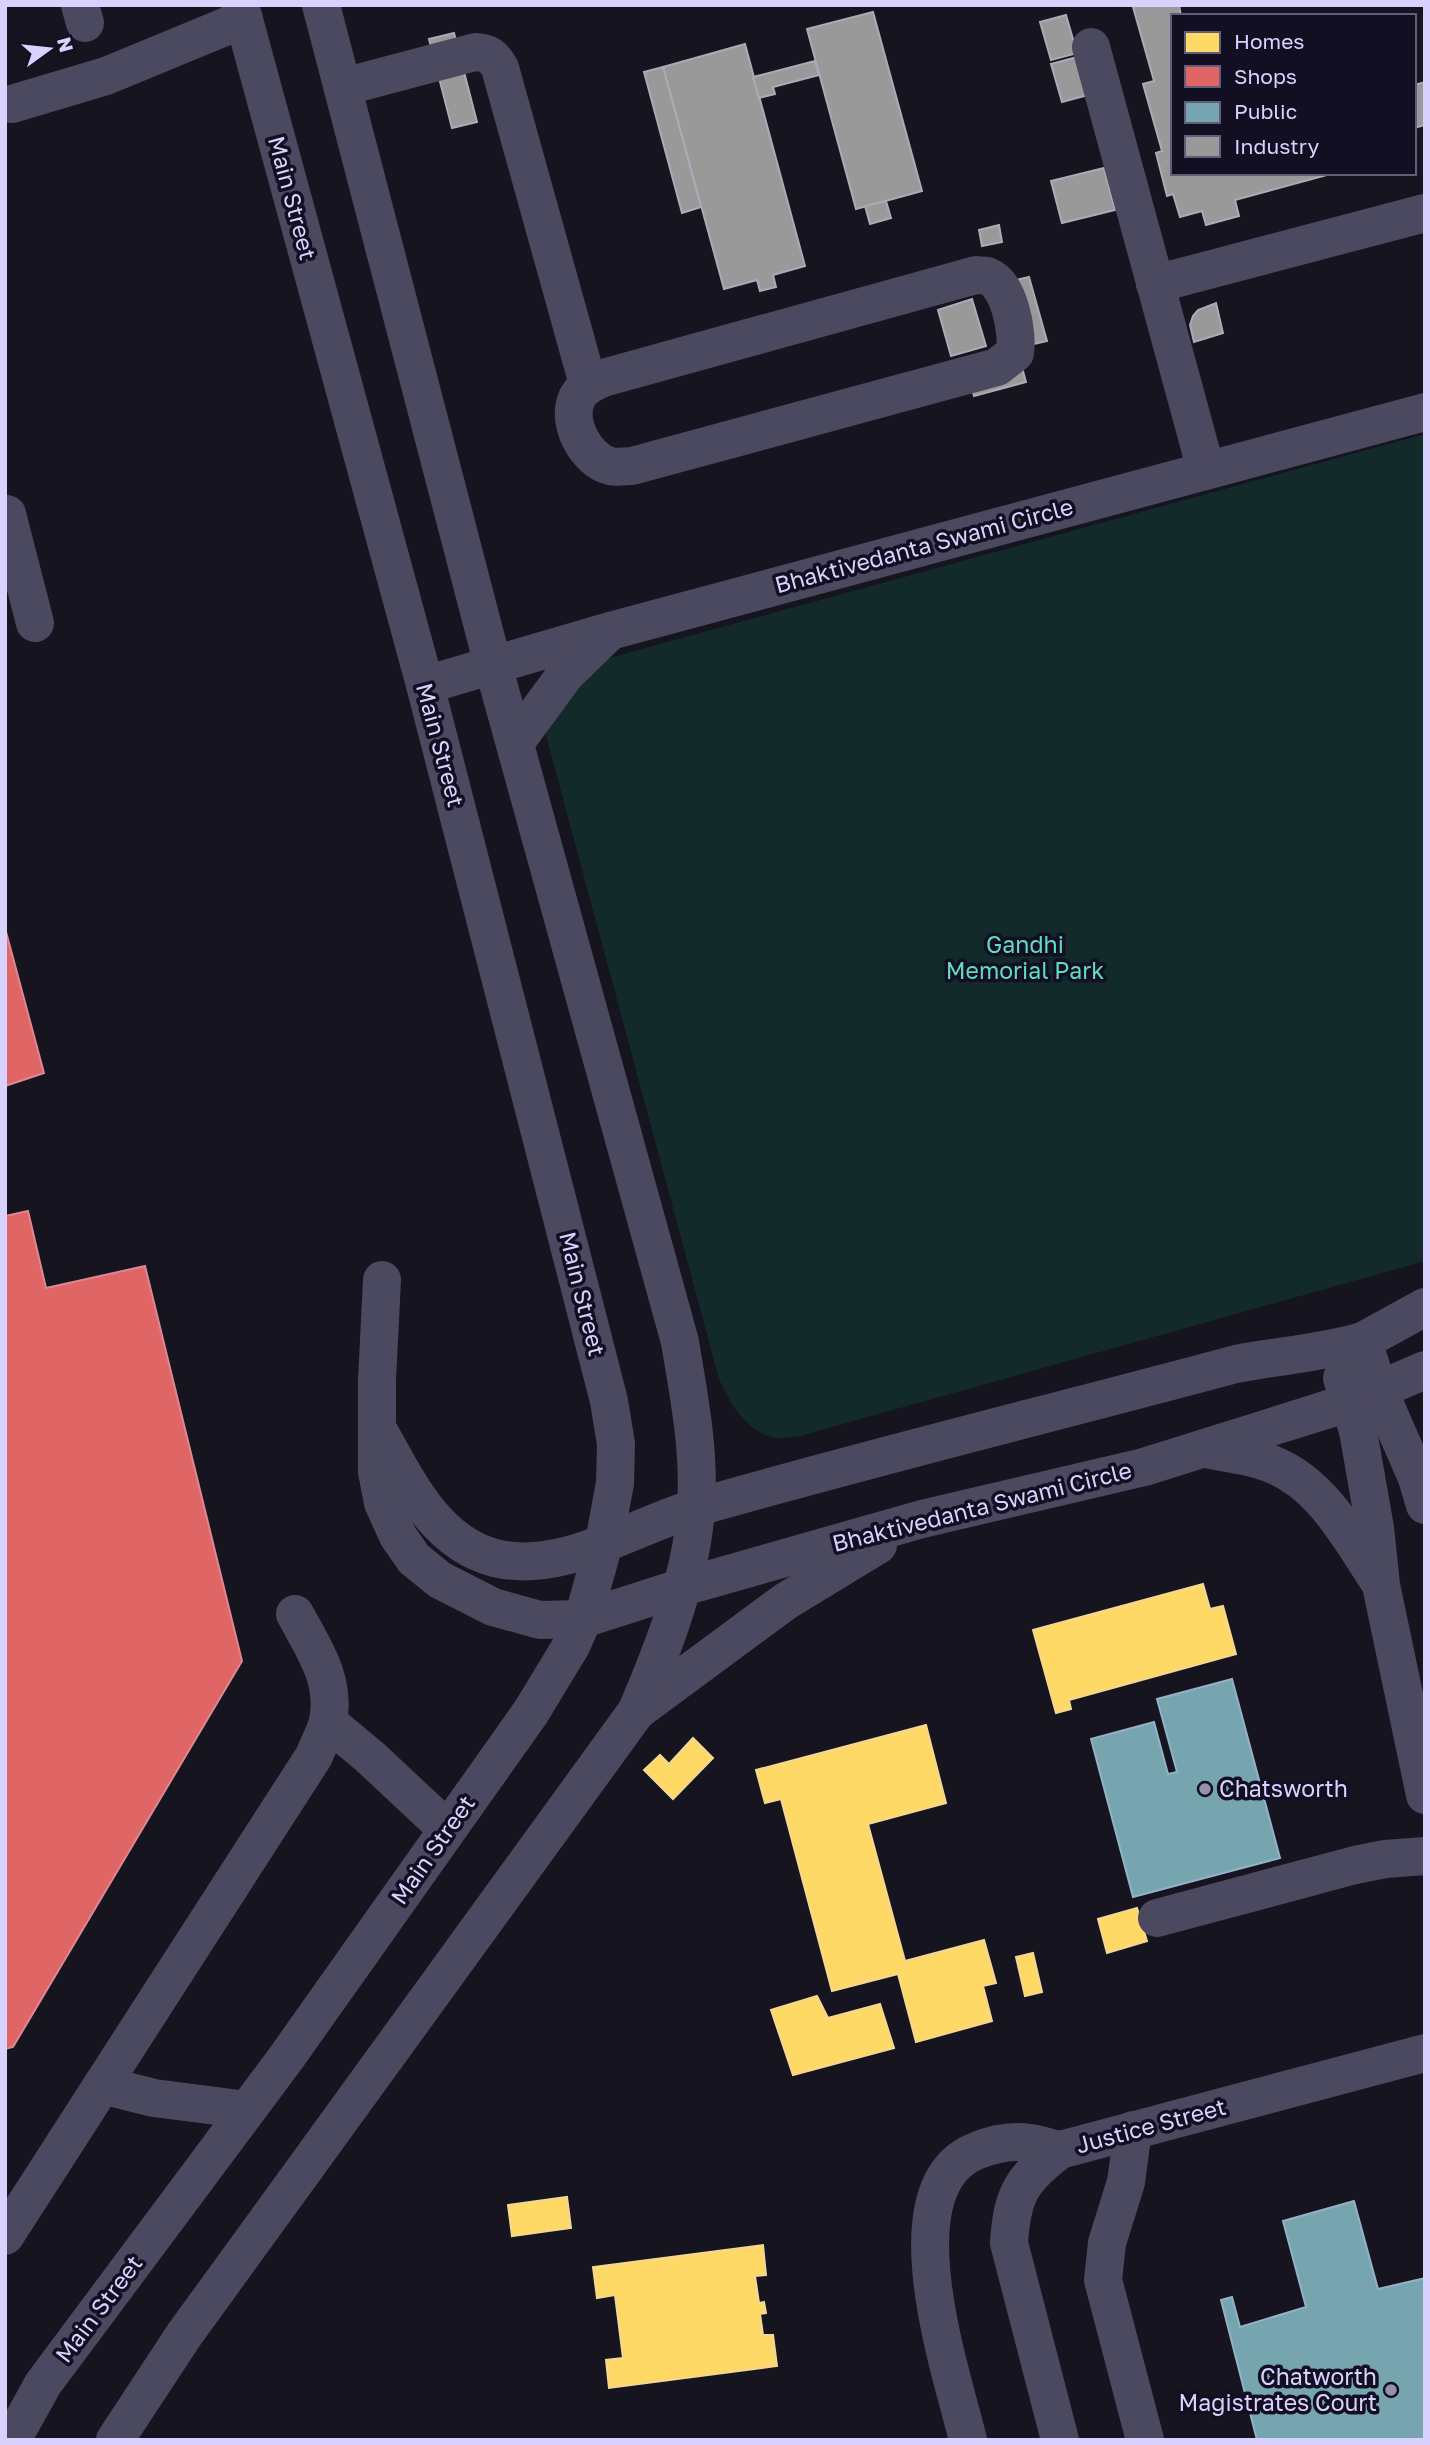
<svg xmlns="http://www.w3.org/2000/svg" width="1430" height="2445" font-family="'Golos Text',sans-serif">
	<rect width="100%" height="100%" fill="#16141e"/>
	<path fill="#132a2b" d="M 1425,434 L 1425,1261 L 800,1436 C 792,1437 784,1438 777,1438 C 747,1434 730,1403 719,1379 L 544,728 L 550,704 L 609,658 Z"/>
	<g fill="#ffd966" stroke="#f4d794" stroke-width="2">
		<path d="M 1203,1584 L 1210,1609 L 1223,1606 L 1236,1654 L 1069,1700 L 1071,1709 L 1056,1713 L 1033,1630 Z"/>
		<path d="M 926,1725 L 946,1803 L 868,1824 L 905,1961 L 984,1940 L 996,1983 L 983,1986 L 992,2021 L 916,2042 L 898,1974 L 832,1991 L 781,1799 L 765,1803 L 756,1770 Z"/>
		<path d="M 693,1738 L 713,1758 L 673,1799 L 644,1770 L 660,1755 L 669,1764 Z"/>
		<path d="M 1137,1908 L 1147,1941 L 1107,1953 L 1098,1919 Z"/>
		<path d="M 1033,1953 L 1042,1992 L 1025,1996 L 1016,1957 Z"/>
		<path d="M 817,1996 L 828,2018 L 880,2004 L 894,2048 L 793,2075 L 771,2010 Z"/>
		<path d="M 567,2197 L 571,2228 L 512,2236 L 508,2205 Z"/>
		<path d="M 763,2245 L 766,2275 L 755,2276 L 759,2303 L 764,2302 L 766,2313 L 760,2314 L 763,2335 L 773,2335 L 777,2366 L 609,2388 L 606,2360 L 623,2358 L 615,2295 L 597,2298 L 593,2267 Z"/>
	</g>
	<g fill="#e06666" stroke="#de8694" stroke-width="2">
		<path d="M 5,928 L 44,1073 L 5,1086 Z"/>
		<path d="M 28,1211 L 46,1288 L 145,1266 L 242,1661 L 13,2047 L 5,2049 L 5,1216 Z"/>
	</g>
	<g fill="#76a5af" stroke="#94b2c7" stroke-width="2">
		<path d="M 1232,1679 L 1280,1858 L 1133,1897 L 1091,1739 L 1154,1722 L 1168,1774 L 1177,1772 L 1157,1699 Z"/>
		<path d="M 1354,2201 L 1378,2289 L 1425,2278 L 1425,2440 L 1257,2440 L 1221,2300 L 1232,2297 L 1240,2327 L 1306,2307 L 1283,2221 Z"/>
	</g>
	<g fill="#999" stroke="#acaab7" stroke-width="2">
		<path d="M 1140,5 L 1179,5 L 1181,16 L 1173,16 L 1173,173 L 1334,173 L 1235,200 L 1239,216 L 1206,225 L 1202,211 L 1180,217 L 1173,194 L 1167,196 L 1156,153 L 1162,151 L 1143,84 L 1154,81 L 1133,7 Z"/>
		<path d="M 873,12 L 922,191 L 856,209 L 807,29 Z"/>
		<path d="M 1066,15 L 1077,53 L 1051,60 L 1040,22 Z"/>
		<path d="M 454,33 L 477,122 L 452,128 L 429,39 Z"/>
		<path d="M 745,44 L 805,266 L 773,275 L 776,287 L 760,291 L 757,280 L 724,289 L 663,67 Z"/>
		<path d="M 1077,57 L 1088,95 L 1062,102 L 1051,64 Z"/>
		<path d="M 815,61 L 819,75 L 773,87 L 775,94 L 759,98 L 753,77 Z"/>
		<path d="M 663,67 L 701,207 L 682,213 L 644,72 Z"/>
		<path d="M 1425,82 L 1425,125 L 1414,128 L 1414,85 Z"/>
		<path d="M 1104,168 L 1115,210 L 1062,223 L 1051,181 Z"/>
		<path d="M 886,201 L 891,218 L 870,224 L 865,206 Z"/>
		<path d="M 999,225 L 1002,242 L 982,246 L 979,230 Z"/>
		<path d="M 1029,277 L 1047,341 L 1029,345 L 1012,281 Z"/>
		<path d="M 972,299 L 986,346 L 951,356 L 938,310 Z"/>
		<path d="M 1216,303 L 1223,333 L 1194,342 L 1190,325 L 1193,316 L 1198,310 Z"/>
		<path d="M 1021,364 L 1026,382 L 974,396 L 969,378 Z"/>
	</g>
	<g fill="none" stroke-linecap="round" stroke-linejoin="round">
		<g stroke="#4b495f" stroke-width="38">
			<path d="M 80,5 L 85,23"/>
			<path d="M 1091,47 L 1206,470"/>
			<path d="M 343,87 L 475,52 C 489,53 493,56 500,68 L 588,384"/>
			<path d="M 12,104 L 106,76 L 244,19"/>
			<path d="M 976,275 C 979,276 983,275 987,276 C 1010,284 1018,333 1015,353 L 997,367 L 632,466 C 625,466 617,468 610,466 C 585,459 566,422 577,398 C 582,387 593,382 603,378 Z"/>
			<path d="M 1155,284 L 1425,213"/>
			<path d="M 7,514 L 35,623"/>
			<path d="M 425,685 L 610,631 L 1425,412"/>
			<path d="M 515,743 L 565,675 L 606,635"/>
			<path d="M 382,1280 L 377,1380 L 377,1472 L 383,1503 L 398,1536 L 414,1559 L 440,1580 L 493,1607 L 540,1620 L 583,1619 L 683,1587 L 922,1519 L 1144,1467 L 1351,1402 L 1425,1370"/>
			<path d="M 1363,1341 L 1425,1307"/>
			<path d="M 1342,1378 L 1358,1431 L 1375,1528 L 1381,1585 L 1425,1795"/>
			<path d="M 380,1433 C 408,1483 436,1543 495,1558 C 562,1575 636,1525 698,1507 C 877,1456 1057,1412 1236,1364 C 1278,1356 1321,1353 1363,1341 L 1379,1391 L 1417,1478 L 1425,1505"/>
			<path d="M 1207,1449 C 1224,1453 1243,1455 1260,1460 C 1318,1476 1347,1533 1378,1580"/>
			<path d="M 637,1711 L 786,1601 L 878,1545"/>
			<path d="M 328,1722 L 370,1757 L 447,1829"/>
			<path d="M 1157,1918 L 1355,1865 L 1385,1859 L 1425,1856"/>
			<path d="M 102,2085 L 154,2098 L 247,2110"/>
			<path d="M 1133,2130 L 1126,2182 L 1107,2243 L 1103,2280 L 1145,2440"/>
			<path d="M 5,2236 L 314,1756 C 318,1745 326,1732 328,1721 C 336,1680 314,1649 295,1614"/>
			<path d="M 12,2440 L 43,2384 L 286,2058 L 531,1712 L 571,1646 L 583,1619 L 604,1543 L 615,1483 L 616,1444 L 609,1401 L 425,685 L 240,5"/>
			<path d="M 115,2440 L 184,2335 L 636,1712 C 663,1650 692,1575 696,1507 C 700,1451 689,1397 680,1342 L 493,665 L 321,5"/>
			<path d="M 968,2440 C 952,2373 887,2187 976,2151 C 993,2144 1010,2140 1029,2143 C 1039,2144 1050,2148 1060,2150"/>
			<path d="M 1060,2440 L 1009,2243 C 1012,2195 1021,2179 1060,2150 L 1425,2053"/>
		</g>
	</g>
	<g fill="#9590b0" stroke="#130f23" stroke-width="2.5">
		<circle cx="1205" cy="1789" r="7"/>
		<circle cx="1391" cy="2390" r="7"/>
	</g>
	<g text-anchor="middle" stroke-width="7" stroke-linejoin="round" paint-order="stroke">
		<g font-size="23" fill="#d9d2fe" stroke="#130f23">
			<text transform="translate(292 198) rotate(75)" y="8">Main Street</text>
			<text transform="translate(924 546) rotate(-15)" y="8">Bhaktivedanta Swami Circle</text>
			<text transform="translate(440 745) rotate(75)" y="8">Main Street</text>
			<text transform="translate(582 1294) rotate(76)" y="8">Main Street</text>
			<text transform="translate(982 1507) rotate(-14)" y="8">Bhaktivedanta Swami Circle</text>
			<text transform="translate(433 1850) rotate(-55)" y="8">Main Street</text>
			<text transform="translate(1151 2126) rotate(-15)" y="8">Justice Street</text>
			<text transform="translate(99 2309) rotate(-53)" y="8">Main Street</text>
		</g>
		<g font-size="23" fill="#60dcc3" stroke="#130f23">
			<text x="1025" y="953">Gandhi<tspan x="1025" dy="26">Memorial Park</tspan></text>
		</g>
		<g font-size="23" fill="#d9d2fe" stroke="#130f23" text-anchor="start">
			<text x="1219" y="1797">Chatsworth</text>
			<text x="1377" y="2385" text-anchor="end">Chatworth<tspan x="1377" dy="26">Magistrates Court</tspan></text>
		</g>
	</g>
	<rect width="1430" height="2445" fill="none" stroke="#d9d2fe" stroke-width="14"/>
	<rect x="1171" y="14" width="245" height="161" fill="#130f23" stroke="#625d7b" stroke-width="2"/>
	<rect x="1185" y="32" width="35" height="21" fill="#ffd966" stroke="#625d7b" stroke-width="2"/>
	<text x="1234" y="49" font-size="21" fill="#d9d2fe">Homes</text>
	<rect x="1185" y="66" width="35" height="21" fill="#e06666" stroke="#625d7b" stroke-width="2"/>
	<text x="1234" y="84" font-size="21" fill="#d9d2fe">Shops</text>
	<rect x="1185" y="102" width="35" height="21" fill="#76a5af" stroke="#625d7b" stroke-width="2"/>
	<text x="1234" y="119" font-size="21" fill="#d9d2fe">Public</text>
	<rect x="1185" y="136" width="35" height="21" fill="#999999" stroke="#625d7b" stroke-width="2"/>
	<text x="1234" y="154" font-size="21" fill="#d9d2fe">Industry</text>
	<g transform="translate(49 49) rotate(75)" stroke="#130f23" stroke-width="5" paint-order="stroke">
	<path d="M0-5L12 26L0 18L-12 26Z" fill="#d9d2fe"/>
	<text y="-10" font-size="19" font-weight="bold" text-anchor="middle" fill="#d9d2fe">N</text>
	</g>
</svg>
